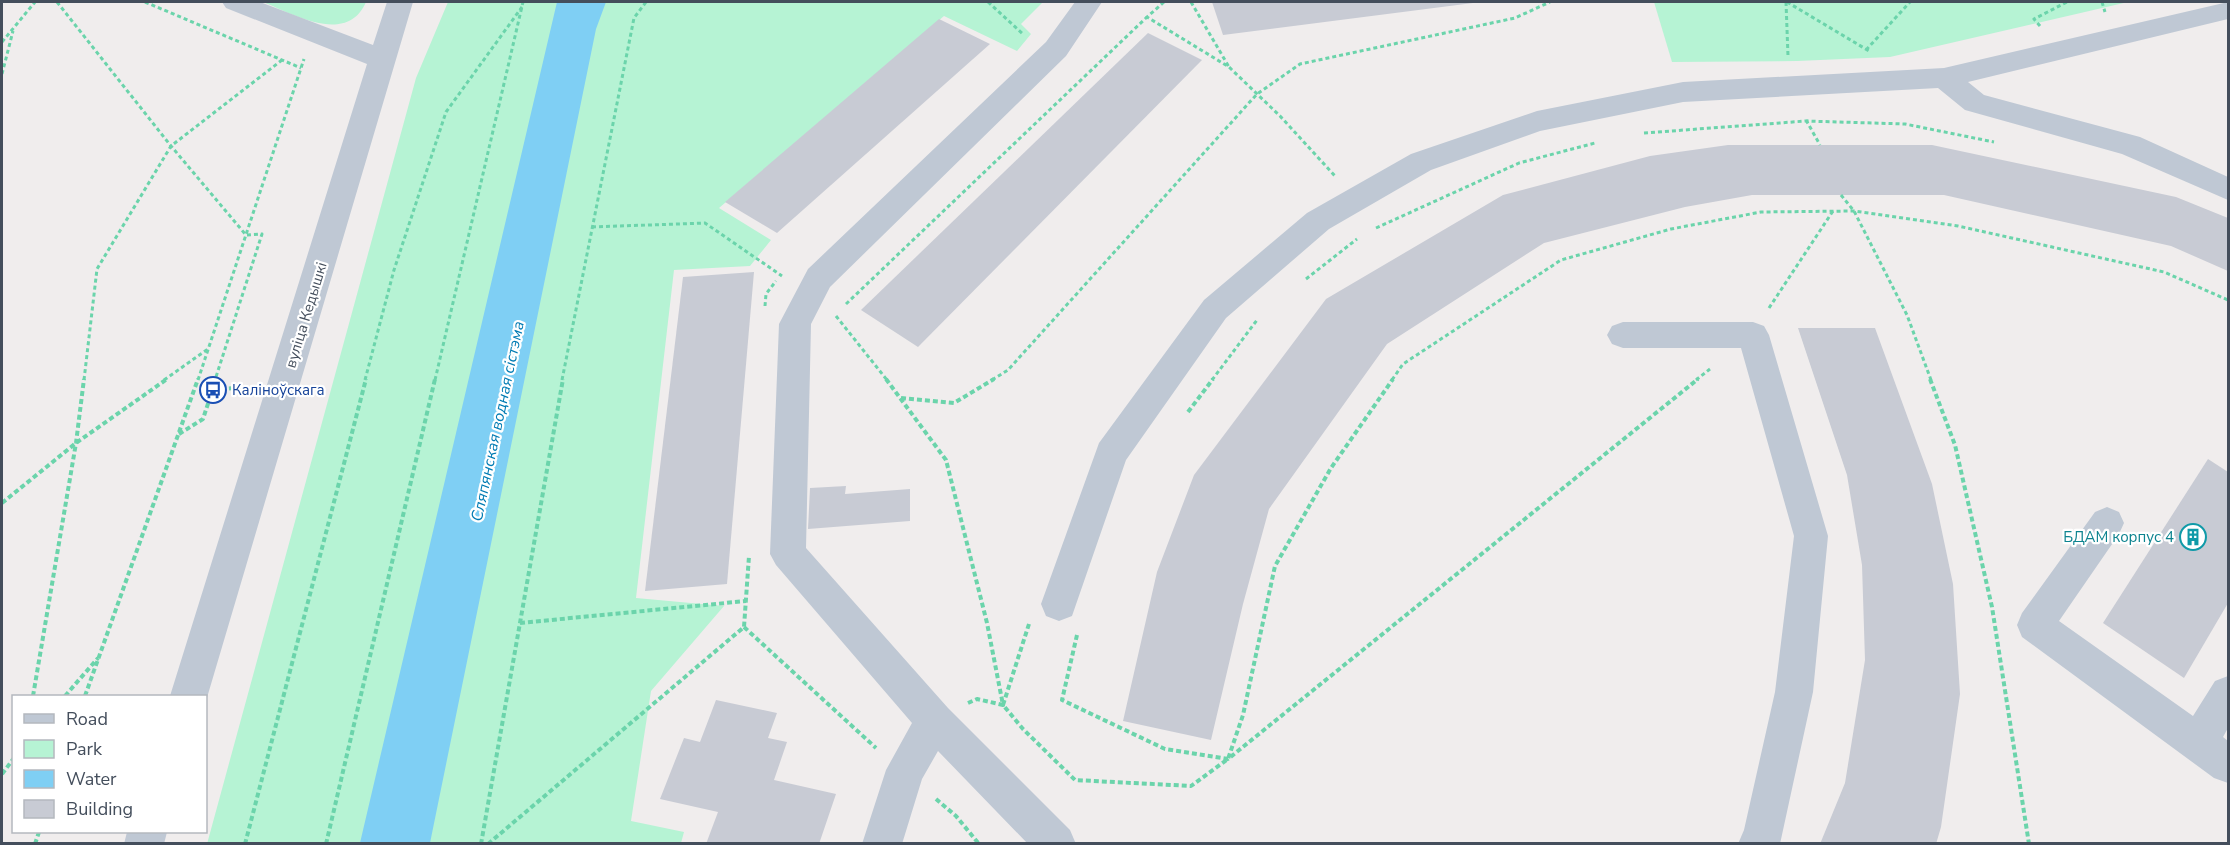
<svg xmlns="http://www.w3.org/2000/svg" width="2230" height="845" font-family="'Nunito Sans',sans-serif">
	<rect width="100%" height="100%" fill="#f0eded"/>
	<g fill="#b6f3d4">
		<path d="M 263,2 L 366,2 C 347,46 293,14 263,2 Z"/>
		<path d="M 448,2 L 1043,2 L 1021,24 L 1031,34 L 1017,51 L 944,16 L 719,208 L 771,240 L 750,266 L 674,270 L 636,598 L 724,606 L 651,691 L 631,821 L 684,832 L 681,843 L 207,844 L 416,78 Z"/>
		<path d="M 1654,2 L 2128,2 L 1890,57 L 1797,61 L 1672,62 Z"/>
	</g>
	<path fill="#7fcff4" d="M 557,2 L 606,2 L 596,29 L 430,843 L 360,843 Z"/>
	<g fill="#c8cbd4">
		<path d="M 1212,2 L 1473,2 L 1473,3 L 1223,35 Z"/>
		<path d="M 939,19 L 990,44 L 777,233 L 725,202 Z"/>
		<path d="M 1148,33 L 1202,60 L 918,347 L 861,310 Z"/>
		<path d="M 1728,145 L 1932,145 L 2176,197 L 2228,218 L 2228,271 L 2171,246 L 1944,195 L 1752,195 L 1685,207 L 1544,243 L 1387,344 L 1269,509 L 1243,604 L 1211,740 L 1123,721 L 1157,572 L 1194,475 L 1326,299 L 1503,195 L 1650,156 Z"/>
		<path d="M 754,272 L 727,584 L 645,591 L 683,277 Z"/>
		<path d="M 1798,328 L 1875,328 L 1932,484 L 1953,584 L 1960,694 L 1941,827 L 1936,844 L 1820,844 L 1845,783 L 1865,660 L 1862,565 L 1847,475 Z"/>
		<path d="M 2208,459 L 2228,472 L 2228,603 L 2184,678 L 2103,623 Z"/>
		<path d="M 846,486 L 845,494 L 910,489 L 910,521 L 808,529 L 810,488 Z"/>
		<path d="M 716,700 L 777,713 L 768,738 L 787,742 L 774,780 L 836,794 L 819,844 L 706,844 L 718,812 L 660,799 L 684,738 L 700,742 Z"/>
	</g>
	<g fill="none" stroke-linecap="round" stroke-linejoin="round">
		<g stroke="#6bd4ab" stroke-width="3" stroke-dasharray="4 3" stroke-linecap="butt">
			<path d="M 57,2 L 171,146 L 246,235 L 262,234 L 215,380"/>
			<path d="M 145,2 L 301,68"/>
			<path d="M 988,2 L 1024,35"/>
			<path d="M 1164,2 L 1147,17 L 1229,67 L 1280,116 L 1335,176"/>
			<path d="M 1191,2 L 1229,67"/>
			<path d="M 1786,2 L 1788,56"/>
			<path d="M 1787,2 L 1869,51"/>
			<path d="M 2102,2 L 2105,12"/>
			<path d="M 2040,26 L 2034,19 L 2067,2"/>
			<path d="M 2,42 L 35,2"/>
			<path d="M 1866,50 L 1910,2"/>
			<path d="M 2,74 L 13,31"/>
			<path d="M 1806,120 L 1820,145"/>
			<path d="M 1644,133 L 1806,121 L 1905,124 L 1994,142"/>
			<path d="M 1841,195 L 1854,211 L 1907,315 L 1931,380"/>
			<path d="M 592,227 L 705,223 L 782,276"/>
			<path d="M 1376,228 L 1519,163 L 1595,143"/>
			<path d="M 1306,279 L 1357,239"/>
			<path d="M 846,304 L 1147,17"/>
			<path d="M 765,306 L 766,294 L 776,281"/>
			<path d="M 1769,308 L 1833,211"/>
			<path d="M 836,316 L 887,380"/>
			<path d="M 84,380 L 97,269 L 171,146 L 282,60"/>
			<path d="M 164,380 L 208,349"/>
			<path d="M 198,380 L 304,59"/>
			<path d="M 365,380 L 394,270 L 446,112 L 522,7"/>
			<path d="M 435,380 L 523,2"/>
			<path d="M 562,380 L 634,18 L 646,2"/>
			<path d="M 992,380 L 1008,370 L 1257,94 L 1300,64 L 1515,18 L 1550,2"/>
			<path d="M 1212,380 L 1257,320"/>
			<path d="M 1392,380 L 1403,364 L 1561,260 L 1671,229 L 1761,212 L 1854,211 L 1958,226 L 2164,272 L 2228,300"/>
			<path d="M 1696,380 L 1710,369"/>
		</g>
		<g stroke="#6bd4ab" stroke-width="4" stroke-dasharray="5 3" stroke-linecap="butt">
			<path d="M 886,379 L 946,460 L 987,623 L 1003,705 L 977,699 L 968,703"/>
			<path d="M 1930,379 L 1955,445 L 1992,607 L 2029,844"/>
			<path d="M 213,390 L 245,387"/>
			<path d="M 901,398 L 954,403 L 994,379"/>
			<path d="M 1188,412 L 1213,379"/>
			<path d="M 179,434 L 203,419 L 216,379"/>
			<path d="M 2,503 L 76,443 L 167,379"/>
			<path d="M 520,623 L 746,601"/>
			<path d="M 1029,624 L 1003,705 L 1023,729 L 1075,780 L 1191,786 L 1228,759 L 1243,715 L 1275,566 L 1331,468 L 1393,379"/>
			<path d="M 744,627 L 876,748"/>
			<path d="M 1077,635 L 1062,700 L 1165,749 L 1228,759 L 1698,379"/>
			<path d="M 33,696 L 76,443 L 84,379"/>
			<path d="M 65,696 L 98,658"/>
			<path d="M 85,696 L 198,379"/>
			<path d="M 2,774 L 14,758"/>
			<path d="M 936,799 L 956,816 L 979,844"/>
			<path d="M 35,844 L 39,832"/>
			<path d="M 245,844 L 366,379"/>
			<path d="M 326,844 L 435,379"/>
			<path d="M 481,844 L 563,379"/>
			<path d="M 488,844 L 744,627 L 749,556"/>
		</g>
		<g fill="#bfc8d4" fill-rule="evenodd">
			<path d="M 222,2 L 260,2 L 373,45 L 387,2 L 413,2 L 206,701 L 206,696 L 170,696 L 367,64 L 226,8 Z"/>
			<path d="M 1075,2 L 1102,2 L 1066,56 L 830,287 L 811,324 L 806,548 L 948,708 L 1070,830 L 1076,844 L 1028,844 L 938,751 L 922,779 L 902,844 L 862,844 L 886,770 L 912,723 L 776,565 L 770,554 L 779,324 L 808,269 L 1046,42 Z"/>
			<path d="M 2228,2 L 2228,19 L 1968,82 L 1984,95 L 2140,137 L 2228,177 L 2228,200 L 2122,154 L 1965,110 L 1938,88 L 1683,102 L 1540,131 L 1431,170 L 1329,229 L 1226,318 L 1126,460 L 1072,616 L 1059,621 L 1046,616 L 1041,604 L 1099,443 L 1204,300 L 1307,213 L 1411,154 L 1537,111 L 1683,82 L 1944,68 Z"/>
			<path d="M 1623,322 L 1753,322 L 1764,326 L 1769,335 L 1828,536 L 1813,692 L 1780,844 L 1738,844 L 1744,830 L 1775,692 L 1794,536 L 1741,348 L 1623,348 L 1612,344 L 1607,335 L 1612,326 Z"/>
			<path d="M 2107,507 L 2119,512 L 2124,523 L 2119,534 L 2059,621 L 2193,716 L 2215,681 L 2228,676 L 2228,728 L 2223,737 L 2228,741 L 2228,783 L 2214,778 L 2022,637 L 2017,625 L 2022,613 L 2095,512 Z"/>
			<path d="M 127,832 L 167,832 L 164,844 L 124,844 Z"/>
		</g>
	</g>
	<defs>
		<symbol id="bus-ring" viewBox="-11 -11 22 22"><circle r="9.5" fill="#fff" stroke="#1a4fb4" stroke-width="1.5"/><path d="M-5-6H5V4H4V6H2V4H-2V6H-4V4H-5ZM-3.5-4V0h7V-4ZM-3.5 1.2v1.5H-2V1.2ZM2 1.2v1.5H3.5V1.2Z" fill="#1a4fb4"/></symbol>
		<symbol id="building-ring" viewBox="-11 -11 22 22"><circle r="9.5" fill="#fff" stroke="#0f9aa8" stroke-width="1.5"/><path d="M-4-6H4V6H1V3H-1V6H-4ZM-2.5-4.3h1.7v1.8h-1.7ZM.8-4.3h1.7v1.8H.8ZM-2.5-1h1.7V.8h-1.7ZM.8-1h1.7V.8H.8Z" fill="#0f9aa8"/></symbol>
	</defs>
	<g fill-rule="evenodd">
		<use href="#bus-ring" x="198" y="375" width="30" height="30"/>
		<use href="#building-ring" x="2178" y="522" width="30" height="30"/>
	</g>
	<g text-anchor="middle" stroke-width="4.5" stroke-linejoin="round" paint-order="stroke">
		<g font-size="15" fill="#444e5c" stroke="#fff">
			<text transform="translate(306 315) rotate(-73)" y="5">вуліца Кедышкі</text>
		</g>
		<g font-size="15" fill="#164399" stroke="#fff" text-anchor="start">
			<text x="232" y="395">Каліноўскага</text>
		</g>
		<g font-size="15" fill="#0d838f" stroke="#fff" text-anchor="end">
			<text x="2174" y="542">БДАМ корпус 4</text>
		</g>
		<g font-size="16" font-style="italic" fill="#007bb3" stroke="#fff">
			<text transform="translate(497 421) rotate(-78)" y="6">Сляпянская водная сістэма</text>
		</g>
	</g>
	<rect width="2230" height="845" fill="none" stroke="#444e5c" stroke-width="6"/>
	<rect x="12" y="695" width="195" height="138" fill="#ffffff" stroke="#b4b8be" stroke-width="1.5"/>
	<rect x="24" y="714" width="30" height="9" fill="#bfc8d4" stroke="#b4b8be" stroke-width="1.5"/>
	<text x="66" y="725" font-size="18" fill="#444e5c">Road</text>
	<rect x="24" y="740" width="30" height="18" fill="#b6f3d4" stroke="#b4b8be" stroke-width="1.5"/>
	<text x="66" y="755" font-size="18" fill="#444e5c">Park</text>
	<rect x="24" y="770" width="30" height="18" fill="#7fcff4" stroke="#b4b8be" stroke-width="1.5"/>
	<text x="66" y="785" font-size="18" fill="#444e5c">Water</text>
	<rect x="24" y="800" width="30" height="18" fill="#c8cbd4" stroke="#b4b8be" stroke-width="1.5"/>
	<text x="66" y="815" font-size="18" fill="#444e5c">Building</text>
</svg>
